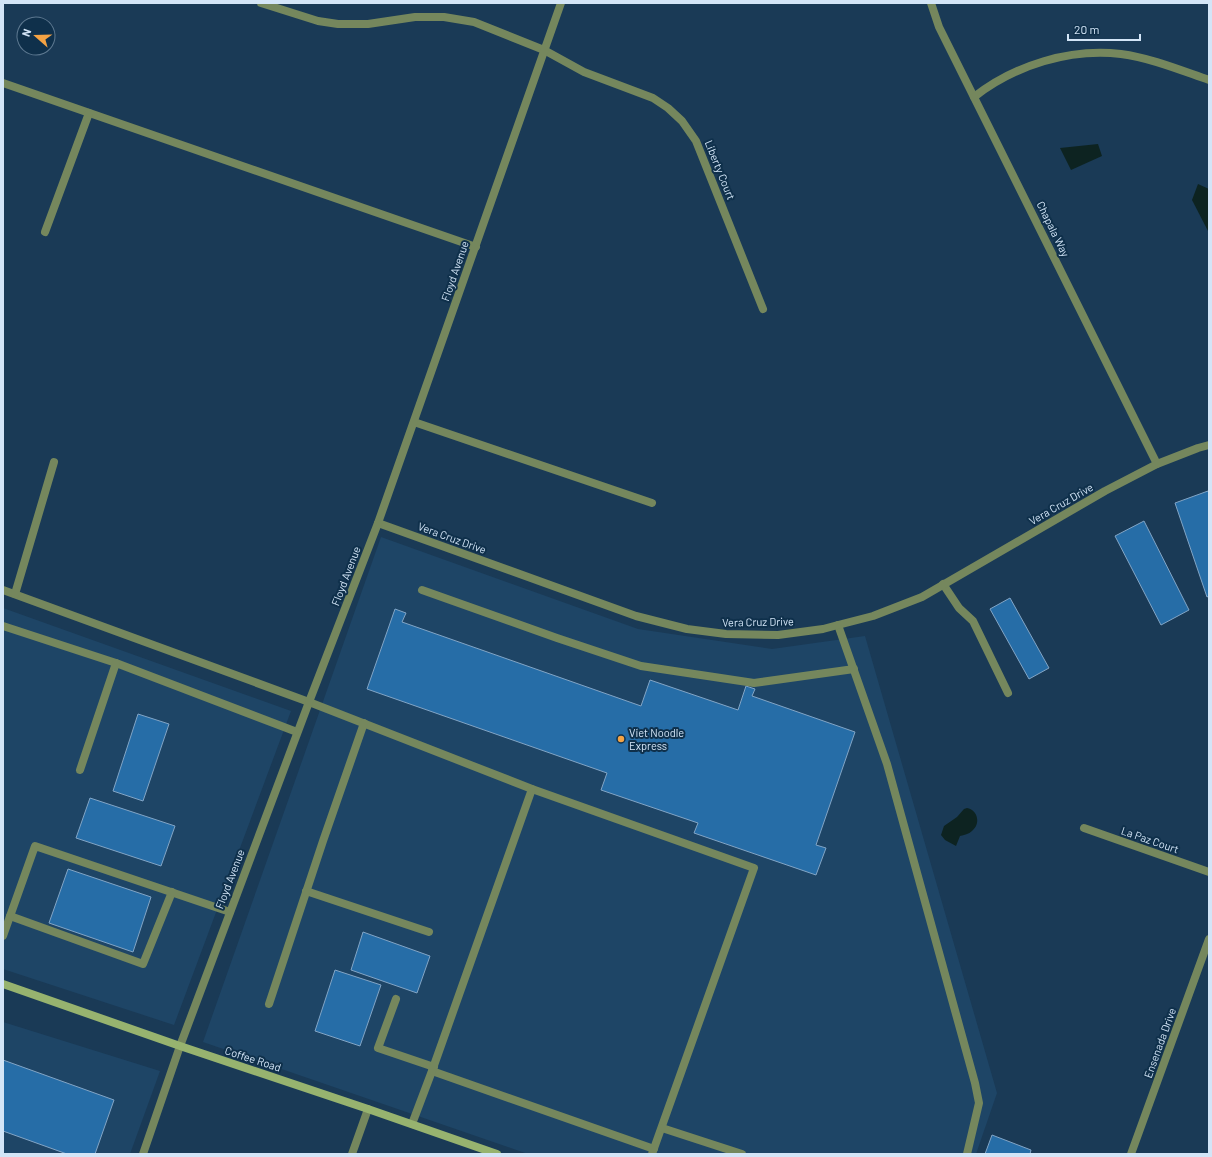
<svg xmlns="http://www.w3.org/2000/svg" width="1212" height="1157" font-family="Barlow,sans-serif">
	<rect width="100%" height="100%" fill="#1a3a56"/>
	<g fill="#1e4566">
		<path d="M 381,537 L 638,629 L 772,649 L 865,636 L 997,1093 L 976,1154 L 528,1154 L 203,1042 Z"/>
		<path d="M 3,608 L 291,711 L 174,1025 L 3,969 Z"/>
		<path d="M 3,1022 L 160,1071 L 130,1154 L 3,1154 Z"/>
	</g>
	<g fill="#0d2321">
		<path d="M 1098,144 L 1102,156 L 1071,170 L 1060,148 Z"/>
		<path d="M 1198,184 L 1209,189 L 1209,231 L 1208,231 L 1192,200 Z"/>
		<path d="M 967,808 C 978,810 981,824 972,831 C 969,834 964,835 960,836 L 956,846 L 945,840 L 941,835 L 944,826 L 957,817 L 964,809 Z"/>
	</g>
	<g fill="#266da7" stroke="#82a5c6">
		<path d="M 1208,491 L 1209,494 L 1209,596 L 1207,597 L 1175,503 Z"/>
		<path d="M 1144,521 L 1189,610 L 1161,625 L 1115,536 Z"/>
		<path d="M 1010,598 L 1049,668 L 1029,679 L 990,609 Z"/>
		<path d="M 395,609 L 406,613 L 402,622 L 641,706 L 650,680 L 738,710 L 746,686 L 755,689 L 752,696 L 855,732 L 816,845 L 826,848 L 816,875 L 694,833 L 698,823 L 601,790 L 607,773 L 367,689 Z"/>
		<path d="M 138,714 L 169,724 L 143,801 L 113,791 Z"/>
		<path d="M 90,798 L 175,826 L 161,866 L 76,838 Z"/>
		<path d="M 68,869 L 151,897 L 133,952 L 49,923 Z"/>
		<path d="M 363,932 L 430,956 L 417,993 L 351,970 Z"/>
		<path d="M 335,970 L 381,985 L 360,1046 L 315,1031 Z"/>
		<path d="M 3,1060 L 114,1100 L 95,1154 L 67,1154 L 3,1131 Z"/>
		<path d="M 992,1135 L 1031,1150 L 1030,1154 L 985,1154 Z"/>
	</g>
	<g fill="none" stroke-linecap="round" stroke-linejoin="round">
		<g stroke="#75875d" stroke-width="8">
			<path d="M 3,83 L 476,247"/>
			<path d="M 45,232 L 89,113"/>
			<path d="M 414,422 L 652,503"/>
			<path d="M 943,584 L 959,608 L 973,621 L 1008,693"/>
			<path d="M 3,590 L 309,702 L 532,789 L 754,868 L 652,1154"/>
			<path d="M 422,590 L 557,638 L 641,666 L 754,683 L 854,669"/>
			<path d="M 15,594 L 54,462"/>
			<path d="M 838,625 L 887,764 L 975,1083 L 979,1103 L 967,1154"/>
			<path d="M 3,626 L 116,663 L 297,732"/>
			<path d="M 80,770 L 116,663"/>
			<path d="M 306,891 L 429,932"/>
			<path d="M 10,916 L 143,964 L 172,892"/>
			<path d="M 3,936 L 35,846 L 230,912"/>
			<path d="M 396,999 L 378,1048 L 434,1067"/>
			<path d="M 269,1004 L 323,841 L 364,723"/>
			<path d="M 432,1071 L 654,1149"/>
			<path d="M 412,1124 L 432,1071 L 532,789"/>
			<path d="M 662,1128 L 742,1154"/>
			<path d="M 352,1154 L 368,1109"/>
		</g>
		<g stroke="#75875d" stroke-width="8">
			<path d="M 261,3 L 318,21 L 338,24 L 368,24 L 415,17 L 444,17 L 474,22 L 544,50 L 584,72 L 653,98 L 668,108 L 682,121 L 696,141 L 763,309"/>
			<path d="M 931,3 L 939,27 L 1157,464"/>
			<path d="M 974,97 C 1015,65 1070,48 1121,54 C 1151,58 1180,70 1209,80"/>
			<path d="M 378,523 L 636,616 L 687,629 L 726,634 L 778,635 L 823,629 L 838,625 L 873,616 L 922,597 L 1105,491 L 1157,464 L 1198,448 L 1209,445"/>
			<path d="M 1084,828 L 1209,872"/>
			<path d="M 1131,1154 L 1209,939"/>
		</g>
		<path stroke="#75875d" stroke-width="8" d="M 143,1154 L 180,1046 L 309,702 L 378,523 L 561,3"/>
		<path stroke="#97b36f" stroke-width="8" d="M 3,984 L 180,1046 L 368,1109 L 497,1154"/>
	</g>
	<circle fill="#f4a344" stroke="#0f304b" stroke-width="1.5" cx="621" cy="739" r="4"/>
	<g text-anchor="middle" stroke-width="4" stroke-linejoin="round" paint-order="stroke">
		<g font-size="11" fill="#d3e5f7" stroke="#0f304b">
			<text transform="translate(720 170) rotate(68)" y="4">Liberty Court</text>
			<text transform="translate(1053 229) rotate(64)" y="4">Chapala Way</text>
			<text transform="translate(455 271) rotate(-71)" y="4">Floyd Avenue</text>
			<text transform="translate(1061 504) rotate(-30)" y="4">Vera Cruz Drive</text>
			<text transform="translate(452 538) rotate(20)" y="4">Vera Cruz Drive</text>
			<text transform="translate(346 576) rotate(-69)" y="4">Floyd Avenue</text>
			<text transform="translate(758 622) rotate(-1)" y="4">Vera Cruz Drive</text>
			<text transform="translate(1150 840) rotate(19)" y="4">La Paz Court</text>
			<text transform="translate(230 879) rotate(-69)" y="4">Floyd Avenue</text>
			<text transform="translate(1160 1043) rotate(-70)" y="4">Ensenada Drive</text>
			<text transform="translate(253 1059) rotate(18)" y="4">Coffee Road</text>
		</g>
		<g font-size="11" fill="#d3e5f7" stroke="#0f304b" text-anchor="start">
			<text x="629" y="737">Viet Noodle<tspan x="629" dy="13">Express</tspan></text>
		</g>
	</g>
	<rect width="1212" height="1157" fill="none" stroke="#d3e5f7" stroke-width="8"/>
	<g transform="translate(36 36) rotate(290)"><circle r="19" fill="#0f304b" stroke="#5d7890"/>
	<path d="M0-3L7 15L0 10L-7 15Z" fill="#f4a344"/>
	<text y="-6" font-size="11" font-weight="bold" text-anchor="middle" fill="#d3e5f7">N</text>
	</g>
	<path d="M1068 34v6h72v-6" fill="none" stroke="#d3e5f7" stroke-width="2"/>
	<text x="1074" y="34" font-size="12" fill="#d3e5f7" stroke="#0f304b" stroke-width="3" paint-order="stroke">20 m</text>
</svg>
